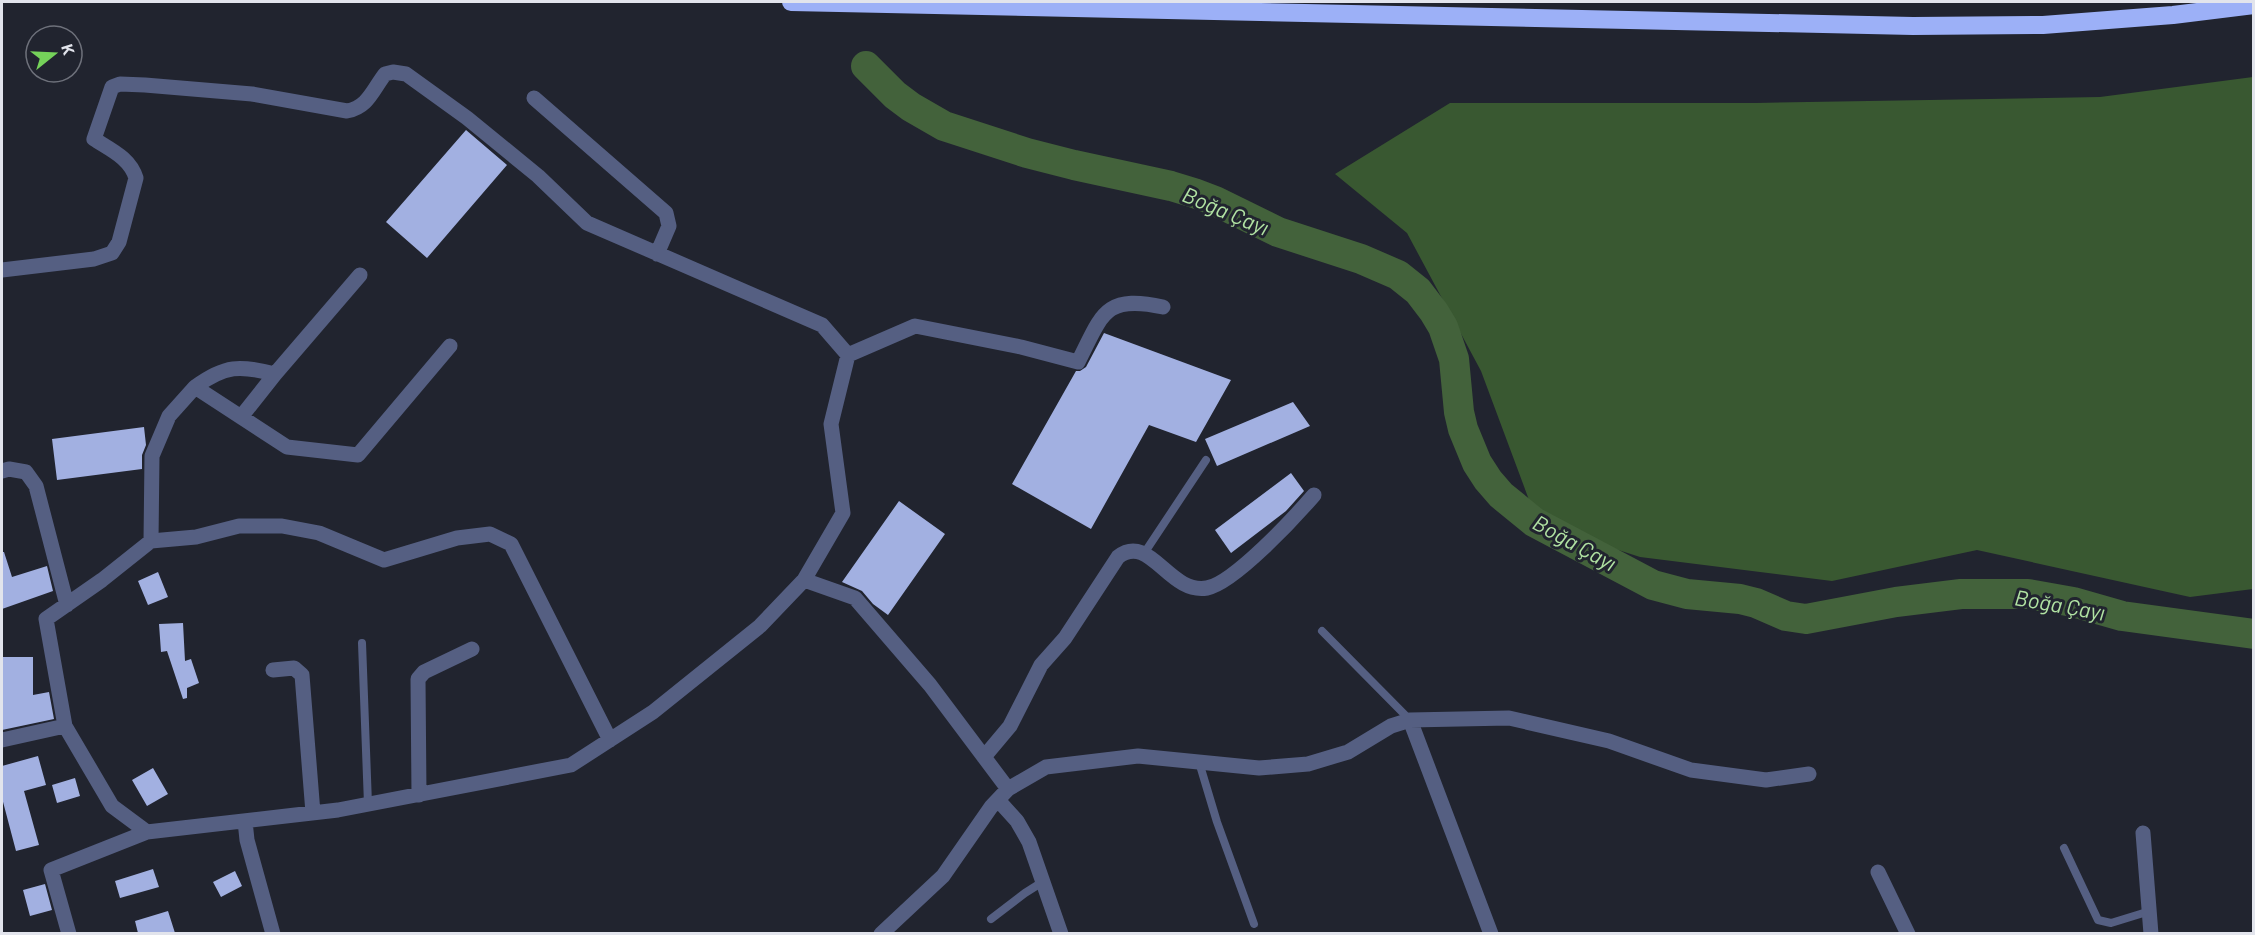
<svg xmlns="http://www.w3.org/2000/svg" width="2255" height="935" viewBox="0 0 2255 935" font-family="Barlow,sans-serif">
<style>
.forest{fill:#395831}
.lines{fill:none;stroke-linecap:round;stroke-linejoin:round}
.river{stroke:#43623b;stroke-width:30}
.building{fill:#a2b0e1}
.lane{stroke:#555f82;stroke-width:8}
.street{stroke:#555f82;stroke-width:15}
.highway{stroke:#9cb0f7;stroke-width:18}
.labels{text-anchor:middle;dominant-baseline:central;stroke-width:6;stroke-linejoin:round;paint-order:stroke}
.water-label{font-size:22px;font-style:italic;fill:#b1e3a3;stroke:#21242f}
</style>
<rect width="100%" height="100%" fill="#21242f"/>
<!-- forest -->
<path class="forest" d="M2253 77V589L2190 597 1977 550 1832 581 1640 557 1538 524 1481 371 1407 233 1335 174 1450 103H1756L2100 97Z"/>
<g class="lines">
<!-- river -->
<path class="river" d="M866 66 895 95 911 107 944 126 1027 153 1074 165 1171 186 1194 193 1215 201 1278 232 1361 259 1398 275 1418 291 1434 312 1443 327 1454 359 1459 412 1463 429 1477 463 1488 480 1501 495 1534 522 1653 585 1687 594 1740 599 1756 603 1786 616 1806 619 1896 602 1961 594H2028L2073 602 2122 616 2254 634"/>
</g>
<!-- building -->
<path class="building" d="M466 130 507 165 427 258 386 222Z
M1104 333 1231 380 1196 442 1149 425 1091 529 1012 484 1076 371H1080L1086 367Z
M1293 402 1310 426 1217 466 1205 439Z
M144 427 146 445 142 455V469L57 480 52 439Z
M1291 473 1304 491 1286 511 1231 553 1215 530Z
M899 501 945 534 888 615 873 604 862 591 842 582Z
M2 552H4L12 577 47 566 53 591 2 609Z
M158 572 168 597 148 605 138 581Z
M183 623 185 661 191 659 199 683 187 688V698L183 699 167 651 161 652 159 624Z
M2 657H33V695L49 692 54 719 2 730Z
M38 756 46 785 24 791 39 845 16 851 2 798V766Z
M153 768 168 794 147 806 132 780Z
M75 778 80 796 57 803 52 785Z
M153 869 159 887 120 898 115 881Z
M235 871 242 886 221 897 213 882Z
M45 884 52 910 30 916 23 890Z
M168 911 175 933H138L135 921Z"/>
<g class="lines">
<!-- lane -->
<path class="lane" d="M1145 552 1206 460
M1322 631 1410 720
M362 643 368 804
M1199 762 1217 822 1254 924
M2064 848 2098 920 2111 923 2150 911
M991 919 1025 893 1044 881"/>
<!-- street -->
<path class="street" d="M534 98 666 213 669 226 657 254
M2 270 94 259 112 253 119 242 136 178C130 158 111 150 94 139L112 87 120 84 145 85 252 94 347 111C368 107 372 91 385 74L393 72 406 74 467 118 538 176 587 223 822 325 848 355 831 424 843 513 804 580 760 626 653 712 571 765 338 810 147 832 112 806 65 726 2 740
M848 355 915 326 1021 347 1078 362C1102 315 1104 294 1163 307
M275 374 360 275
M195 387C225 365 240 365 275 374L241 417
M2 471 9 469 26 472 36 486 67 605
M151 541 196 537 239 526H282L319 533 384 560 457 538 490 534 511 544 610 740
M804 580 855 598 930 685 1008 789
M273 670 294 668 302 675 313 813
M1410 720 1491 934
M65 726 46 619 102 580 151 541 152 456 169 416 195 387 287 447 358 455 450 346
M984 757 1010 726 1041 665 1065 638 1118 557C1150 532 1169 595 1207 588 1234 583 1295 517 1314 495
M419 795 418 679 424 672 472 649
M998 800 1017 821 1029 842 1061 934
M245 821 247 840 273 934
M2143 833 2151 934
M1878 872 1908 934
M69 934 51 870 147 832
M881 934 943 876 991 807 1008 789 1046 767 1138 756 1259 768 1308 764 1348 752 1391 726 1410 720 1509 718 1609 741 1691 770 1766 780 1809 774"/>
<!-- highway -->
<path class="highway" d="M791 2 1913 26 2043 25 2173 15 2254 5"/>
</g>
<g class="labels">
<!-- water labels -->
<g class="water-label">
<text transform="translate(1226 210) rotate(23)">Boğa Çayı</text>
<text transform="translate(1575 542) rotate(29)">Boğa Çayı</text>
<text transform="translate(2060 604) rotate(10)">Boğa Çayı</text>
</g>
</g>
<!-- border -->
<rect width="2255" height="935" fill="none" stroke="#e2e4ec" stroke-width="6"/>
<!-- north arrow -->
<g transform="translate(54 54) rotate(72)"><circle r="28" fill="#21242f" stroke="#6e717b" stroke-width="1.5"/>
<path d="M0-4.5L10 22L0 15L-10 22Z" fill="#75d25a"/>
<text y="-9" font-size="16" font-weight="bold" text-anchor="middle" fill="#e2e4ec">K</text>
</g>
</svg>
